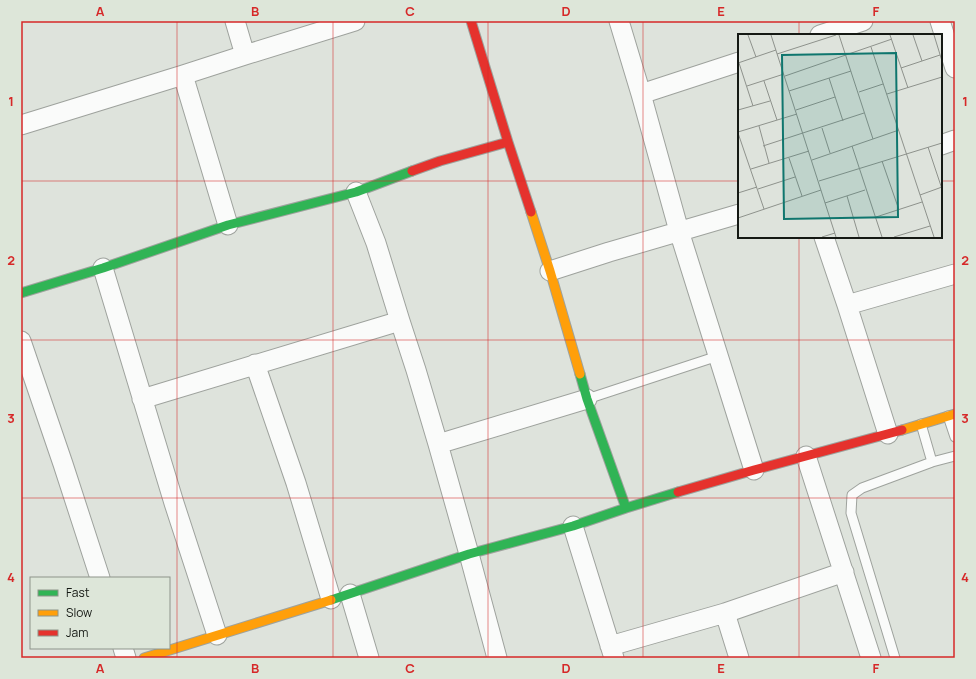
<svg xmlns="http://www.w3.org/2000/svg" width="976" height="679" viewBox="0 0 976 679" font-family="Manrope,sans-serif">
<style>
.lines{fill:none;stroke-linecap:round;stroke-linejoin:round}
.lane-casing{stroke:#9ea29d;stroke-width:11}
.street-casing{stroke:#9ea29d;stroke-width:21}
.fast-casing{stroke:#9ea29d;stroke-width:11}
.slow-casing{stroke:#9ea29d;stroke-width:11}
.jam-casing{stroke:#9ea29d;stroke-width:11}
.lane{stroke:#fafbfa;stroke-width:9}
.street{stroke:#fafbfa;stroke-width:19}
.fast{stroke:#30b455;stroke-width:9}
.slow{stroke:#ff9f0a;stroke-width:9}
.jam{stroke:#e5322d;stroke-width:9}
.grid{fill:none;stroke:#d62828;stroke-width:1;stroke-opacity:0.55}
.inset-road{fill:none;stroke:#8e928c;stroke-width:1}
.view{fill:#0f766e;fill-opacity:0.15;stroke:#0f766e;stroke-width:2}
.inset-edge{fill:none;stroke:#151914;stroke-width:2}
.neatline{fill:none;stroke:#d62828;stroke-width:1.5}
.grid-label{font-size:13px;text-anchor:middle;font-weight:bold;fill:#d62828}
</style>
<rect width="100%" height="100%" fill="#dee3dc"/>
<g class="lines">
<defs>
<path id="lane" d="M587 399 718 356
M948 416 955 437
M932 462 955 456
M895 658 851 513 852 495 862 488 932 462 921 424"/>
<path id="street" d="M235 21 245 55
M619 21 641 94 679 231 754 470
M940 21 955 68
M820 35 863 21
M183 75 228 225
M641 94 739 62
M21 125 183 75 245 55 355 21
M941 145 955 140
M356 192 376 243 400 321 416 370 438 444 469 554 497 658
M824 237 847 305 888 434
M103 268 174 503 217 635
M550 271 609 252 739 214
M847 305 955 274
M21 341 63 464 100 578
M255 364 296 483 331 599
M142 399 400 321
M438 444 587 399
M806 456 871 658
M573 526 614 658
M350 594 369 658
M725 613 739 658
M610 646 725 613 844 572
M123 648 126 658"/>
<path id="fast" d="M21 293 103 268 228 225 356 192 412 171
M580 374 587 399 626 508
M331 600 469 554 573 526 626 508 678 492"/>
<path id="slow" d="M531 212 550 271 580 374
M902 430 955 414
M144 658 331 600"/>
<path id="jam" d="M471 21 508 142 531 212
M412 171 440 161 508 142
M678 492 754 470 902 430"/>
</defs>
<!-- lane casing -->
<use href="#lane" class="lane-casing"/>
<!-- street casing -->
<use href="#street" class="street-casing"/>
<!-- fast casing -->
<use href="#fast" class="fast-casing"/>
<!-- slow casing -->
<use href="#slow" class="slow-casing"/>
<!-- jam casing -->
<use href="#jam" class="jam-casing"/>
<!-- lane -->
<use href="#lane" class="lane"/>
<!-- street -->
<use href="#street" class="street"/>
<!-- fast -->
<use href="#fast" class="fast"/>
<!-- slow -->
<use href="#slow" class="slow"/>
<!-- jam -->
<use href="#jam" class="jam"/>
</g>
<!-- grid -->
<path class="grid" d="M177 21V658M333 21V658M488 21V658M643 21V658M799 21V35M21 181H739M941 181H955M799 237V658M21 340H955M21 498H955"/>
<!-- overview -->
<g transform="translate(738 34)">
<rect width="204" height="204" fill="#dee3dc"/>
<path class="inset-road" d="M10 1 18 23M33 1 98 203M101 1 135 105M152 1 170 54M175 1 184 27M196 1 204 27M133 13 196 203M39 20 98 1M0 29 38 16M1 29 15 72M163 34 202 21M47 42 154 5M91 44 105 87M26 47 39 86M9 52 46 40M51 57 113 37M121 58 145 50M149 60 204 43M0 76 32 67M58 76 97 63M21 92 31 129M84 94 92 119M0 98 59 80M0 99 26 175M25 112 126 79M114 112 144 203M190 113 204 155M51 124 64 162M74 126 161 96M144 127 161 176M13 135 71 117M81 147 204 109M20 155 57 143M0 159 19 153M182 161 204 153M109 162 121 203M87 169 127 156M138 183 184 168M0 184 83 156M84 203 97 199M156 203 192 192"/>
<path class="view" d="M158 19 160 183 46 185 44 21Z"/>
<rect width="204" height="204" class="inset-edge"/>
</g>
<!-- border -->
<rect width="976" height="679" fill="none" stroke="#dde6d9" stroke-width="44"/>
<!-- legend -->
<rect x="30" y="577" width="140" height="72" fill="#dde6d9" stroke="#8d948a"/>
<rect x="38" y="590" width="20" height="6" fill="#30b455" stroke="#8d948a"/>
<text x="66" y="597" font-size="12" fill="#151914">Fast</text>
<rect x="38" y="610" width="20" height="6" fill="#ff9f0a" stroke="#8d948a"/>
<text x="66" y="617" font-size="12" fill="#151914">Slow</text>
<rect x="38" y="630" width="20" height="6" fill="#e5322d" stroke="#8d948a"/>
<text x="66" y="637" font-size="12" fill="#151914">Jam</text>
<rect x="22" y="22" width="932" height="635" class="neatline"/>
<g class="grid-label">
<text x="100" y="16">A</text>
<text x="255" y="16">B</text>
<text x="410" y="16">C</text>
<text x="566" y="16">D</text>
<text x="721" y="16">E</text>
<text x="876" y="16">F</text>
<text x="11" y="106">1</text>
<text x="965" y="106">1</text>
<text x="11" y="265">2</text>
<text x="965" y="265">2</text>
<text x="11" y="423">3</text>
<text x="965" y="423">3</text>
<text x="11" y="582">4</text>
<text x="965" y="582">4</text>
<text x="100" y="673">A</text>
<text x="255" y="673">B</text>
<text x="410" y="673">C</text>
<text x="566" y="673">D</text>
<text x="721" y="673">E</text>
<text x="876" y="673">F</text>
</g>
</svg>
